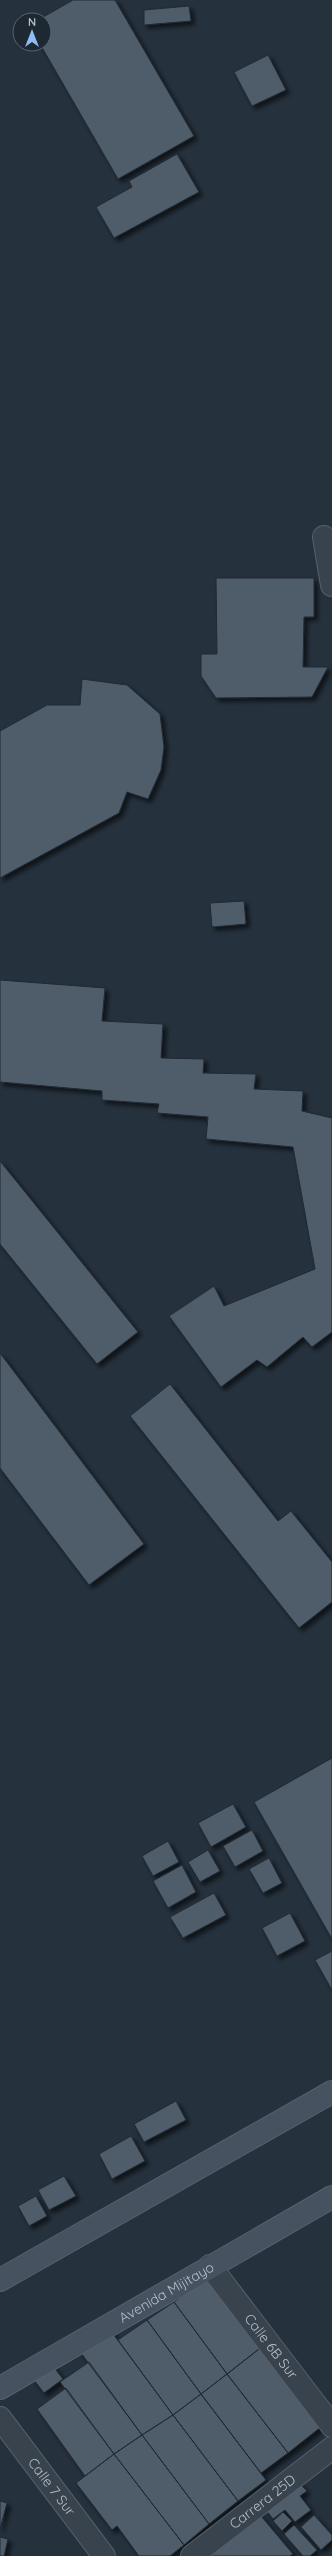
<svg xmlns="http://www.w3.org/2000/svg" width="332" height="2556" viewBox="0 0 332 2556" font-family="Quicksand,sans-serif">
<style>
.building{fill:#505c6b;stroke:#202a34;filter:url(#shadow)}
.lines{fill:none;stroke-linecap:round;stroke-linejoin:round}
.street-casing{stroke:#57616b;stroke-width:24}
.secondary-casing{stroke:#57616b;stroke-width:24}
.street{stroke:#39434d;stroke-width:22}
.secondary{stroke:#475260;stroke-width:22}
.labels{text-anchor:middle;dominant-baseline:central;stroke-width:3.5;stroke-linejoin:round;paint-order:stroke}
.street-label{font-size:14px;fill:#b5bec8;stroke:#1e2832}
</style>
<defs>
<filter id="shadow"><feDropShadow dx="3.5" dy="3.5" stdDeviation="2" flood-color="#0009"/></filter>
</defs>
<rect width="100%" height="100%" fill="#25313d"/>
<!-- building -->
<path class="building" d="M73 0H115L194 136 118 179 40 44H44V20H38Z
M189 6 191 21 144 25V10Z
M268 55 286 90 252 106 234 72Z
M177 154 199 192 114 238 96 207 132 187 129 181Z
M216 578H314V617H304L303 667H328L312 697 216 698 201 676V654H217Z
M82 679 127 685 160 714 164 747 161 770 148 799 127 792 119 813 0 878V731L47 705H80Z
M244 901 246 924 212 927 210 903Z
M0 980 105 988 102 1021 163 1024 161 1058 204 1059 203 1073 256 1074 254 1089 303 1091 302 1111 332 1118V1332L312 1347 303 1337 267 1367 257 1360 221 1387 169 1316 214 1286 224 1306 315 1269 293 1147 206 1139 208 1117 157 1113 159 1104 102 1100V1091L0 1082Z
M0 1161 138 1332 97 1364 0 1244Z
M0 1353 144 1544 89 1585 0 1468Z
M170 1384 278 1521 291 1511 332 1562V1602L299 1628 130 1416Z
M332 1758V1939L254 1802Z
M233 1804 246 1827 211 1847 198 1823Z
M252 1830 263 1851 235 1867 223 1846Z
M168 1841 179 1862 153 1876 142 1856Z
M208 1850 220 1871 200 1882 188 1862Z
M269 1858 282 1883 263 1893 249 1869Z
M182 1865 196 1892 168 1908 153 1881Z
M214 1893 226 1915 183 1938 170 1917Z
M290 1913 305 1941 277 1956 262 1928Z
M332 1951V1990L315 1960Z
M176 2101 186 2120 144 2142 134 2124Z
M131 2136 145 2161 112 2179 99 2154Z
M64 2176 76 2196 49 2210 38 2190Z
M36 2196 47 2216 29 2226 18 2206Z
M208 2278 259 2349 227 2374 174 2302Z
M174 2302 227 2374 201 2394 147 2320Z
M147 2320 201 2394 173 2415 118 2340Z
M108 2327 173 2415 142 2435 78 2349Z
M259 2349 321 2427 288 2453 227 2374Z
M49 2361 63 2379 44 2393 30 2375Z
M89 2362 142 2435 114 2454 60 2382Z
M227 2374 288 2453 261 2473 201 2394Z
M66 2388 114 2454 85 2476 37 2409Z
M201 2394 266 2480 238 2501 173 2415Z
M173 2415 238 2501 209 2524 142 2435Z
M142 2435 209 2524 184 2545 114 2454Z
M114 2454 184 2545 170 2556H139L117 2526 112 2530 76 2483Z
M296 2480 307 2491 300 2496 311 2510 295 2522 285 2510 273 2519 261 2504Z
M0 2501 7 2503 0 2529Z
M256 2510 293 2554 290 2556H199Z
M283 2512 292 2521 282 2531 273 2521Z
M314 2515 332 2535V2540L321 2550 301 2527Z
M294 2525 317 2550 310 2556H303L284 2534Z
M0 2537 8 2539 4 2556H0Z"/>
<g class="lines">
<defs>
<g id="street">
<path d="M324 537 332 585"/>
<path id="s1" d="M210 2266 332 2426"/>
<path id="s2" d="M0 2418 104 2556"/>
<path id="s3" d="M192 2556 332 2448"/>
</g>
<g id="secondary">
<path d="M0 2280 332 2092"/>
<path id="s4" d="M0 2388 332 2197"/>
</g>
</defs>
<!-- street casing -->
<use href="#street" class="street-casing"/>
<!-- secondary casing -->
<use href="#secondary" class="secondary-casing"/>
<!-- street -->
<use href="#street" class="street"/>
<!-- secondary -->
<use href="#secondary" class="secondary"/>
</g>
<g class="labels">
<!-- street labels -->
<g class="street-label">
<text stroke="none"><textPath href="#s4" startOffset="192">Avenida Mijitayo</textPath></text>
<text stroke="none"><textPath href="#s1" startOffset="101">Calle 6B Sur</textPath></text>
<text stroke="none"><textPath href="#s2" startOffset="86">Calle 7 Sur</textPath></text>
<text stroke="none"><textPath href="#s3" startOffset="89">Carrera 25D</textPath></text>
</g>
</g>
<!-- north arrow -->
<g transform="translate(32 32)"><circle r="19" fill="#1e2832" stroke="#5a646e"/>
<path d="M0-3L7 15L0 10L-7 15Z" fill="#8ebdf4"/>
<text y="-6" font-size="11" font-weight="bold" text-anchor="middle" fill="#b5bec8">N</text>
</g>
</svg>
